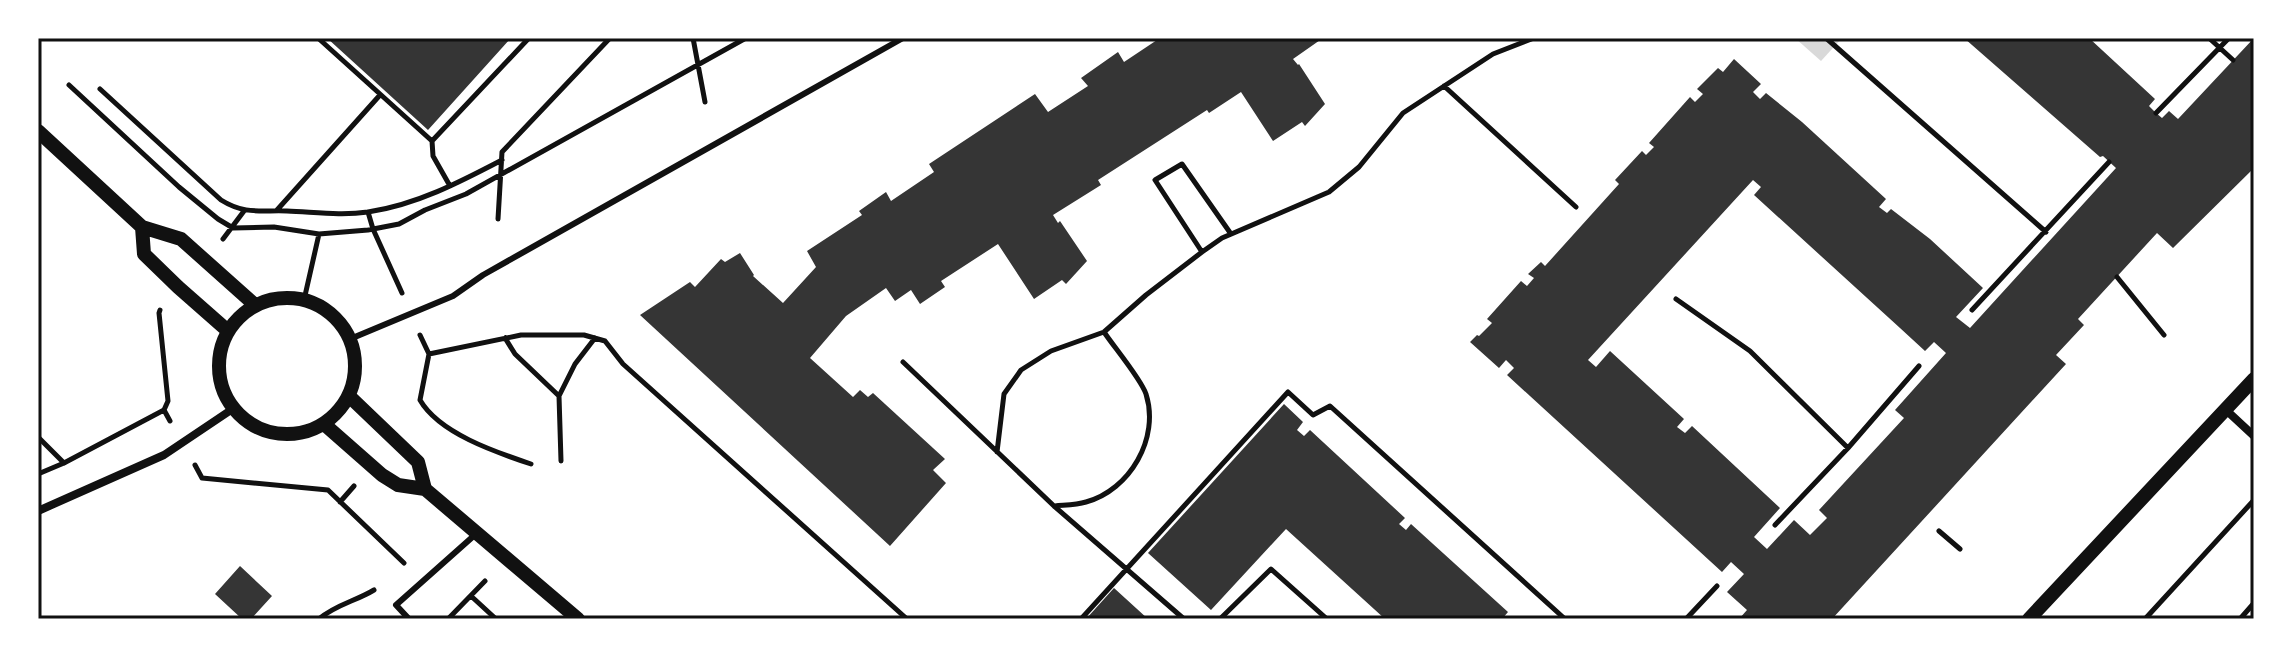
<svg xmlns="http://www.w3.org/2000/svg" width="2292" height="657" viewBox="0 0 2292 657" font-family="Roboto,sans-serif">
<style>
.water{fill:#d9d9d9}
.building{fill:#353535;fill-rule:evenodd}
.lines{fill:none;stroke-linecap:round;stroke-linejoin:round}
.path{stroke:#111;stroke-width:5}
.service{stroke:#111;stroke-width:6}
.minor{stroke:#111;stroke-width:8}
.tertiary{stroke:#111;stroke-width:14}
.neatline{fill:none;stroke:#111;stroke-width:3}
</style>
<rect width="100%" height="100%" fill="#fff"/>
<!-- water -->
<path class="water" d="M1795 38H1842L1821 61Z"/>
<!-- building -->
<path class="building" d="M327 38H511L428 130Z
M1160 38H1323L1293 59 1298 65 1299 64 1325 104 1305 126 1302 122 1273 141 1241 92 1209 113 1207 110 1098 180 1101 185 1053 215 1058 223 1060 221 1087 261 1066 284 1062 280 1034 299 998 244 941 281 945 287 920 304 911 290 895 301 886 288 846 316 810 358 853 397 860 390 868 397 873 393 945 459 933 470 946 483 890 546 640 315 690 282 695 287 721 259 725 262 740 253 754 275 753 276 783 303 816 267 807 251 862 215 859 211 886 192 891 201 934 172 929 164 1035 94 1048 112 1088 86 1081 78 1118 52 1124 62Z
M1964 38H2089L2155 99 2149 106 2156 113 2162 118 2169 111 2178 119 2254 38V168L2173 248 2157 233 2078 319 2084 325 2056 355 2066 364 1832 619H1739L1747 610 1727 592 1744 574 1731 562 1722 572 1507 375 1514 368 1506 360 1499 368 1470 342 1477 335 1479 336 1492 323 1487 319 1521 281 1527 286 1534 278 1528 274 1541 262 1545 266 1619 184 1615 180 1642 151 1646 155 1654 147 1649 143 1690 97 1695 102 1703 94 1697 89 1718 68 1723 72 1734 59 1761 84 1753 92 1760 99 1766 93 1802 122 1886 199 1879 207 1887 213 1891 209 1930 239 1983 288 1956 317 1970 328 2116 168 2103 156 2100 157ZM1753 180 1761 187 1754 195 1900 328 1925 351 1934 342 1946 353 1895 410 1904 418 1819 510 1827 518 1810 535 1794 520 1767 549 1754 537 1780 508 1692 426 1685 433 1677 427 1684 419 1610 351 1596 367 1588 360Z
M1284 404 1303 422 1297 430 1304 436 1310 430 1405 518 1399 524 1406 530 1411 524 1508 612 1502 619H1385L1286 529 1211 610 1148 553Z
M240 566 272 596 251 619H242L215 594Z
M1114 588 1148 619H1086Z"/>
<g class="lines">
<!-- path -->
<path class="path" d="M318 38 432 141 529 38
M693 38 705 102
M1826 38 2046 232
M2209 38 2233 60
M69 85 179 187 218 219 233 228 274 227 319 234 368 230 399 224 425 210 466 194 746 38
M1444 86 1576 207
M100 89 221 200C245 215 261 210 287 211 314 212 341 216 368 212 416 205 460 182 502 160
M2156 113 2229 38
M432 141 433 156 450 186
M277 210 380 95
M368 212 373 229 402 293
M498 219 502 152 610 38
M223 239 244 211
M1202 252 1155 180 1182 164 1231 234
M2117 277 2164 335
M1676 299 1750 351 1848 448
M304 300 319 234
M160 310 159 313 168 401 164 410 170 421
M1972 310 2109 162
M420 335 429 354 420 400C439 433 495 452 531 464
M505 338 515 354 559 396
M429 354 521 335H584L605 341 623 364 907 619
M903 362 1054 506 1184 619
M38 437 64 463
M997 452 1004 394 1021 370 1051 351 1104 332 1146 295 1202 252 1222 238 1329 192 1359 167 1403 113 1493 54 1534 38
M561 461 559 396 575 364 595 338
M195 465 202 478 328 490 404 563
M38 474 64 463 164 410
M340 502 354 486
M1055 506C1065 505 1076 505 1086 502 1130 490 1160 438 1146 394 1141 379 1114 347 1104 332
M1775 525 1848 448 1919 366
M1939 531 1960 549
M471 596 496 619
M319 619C335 605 356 601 374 590
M448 619 485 581
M1081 619 1288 392 1313 415 1330 406 1565 619
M1220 619 1271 569 1327 619
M1686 619 1717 586
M2145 619 2254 500
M2240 619 2254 603"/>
<!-- service -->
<path class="service" d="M350 339 453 296 483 275 903 38
M409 619 396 605 477 533"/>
<!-- minor -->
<path class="minor" d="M2226 410 2254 436
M38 511 164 455 234 408"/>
<!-- tertiary -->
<path class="tertiary" d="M38 131 142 227 181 239 255 305
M142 227 144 254 178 287 228 331
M219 366a68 68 0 1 1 136 0a68 68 0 1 1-136 0Z
M349 396 418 462 425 489
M324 424 382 475 398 485 425 489 578 619
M2029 619 2254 379"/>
</g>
<!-- border -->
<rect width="2292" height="657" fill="none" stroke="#ffffff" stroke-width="80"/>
<rect x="40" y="40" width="2212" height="577" class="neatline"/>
</svg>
